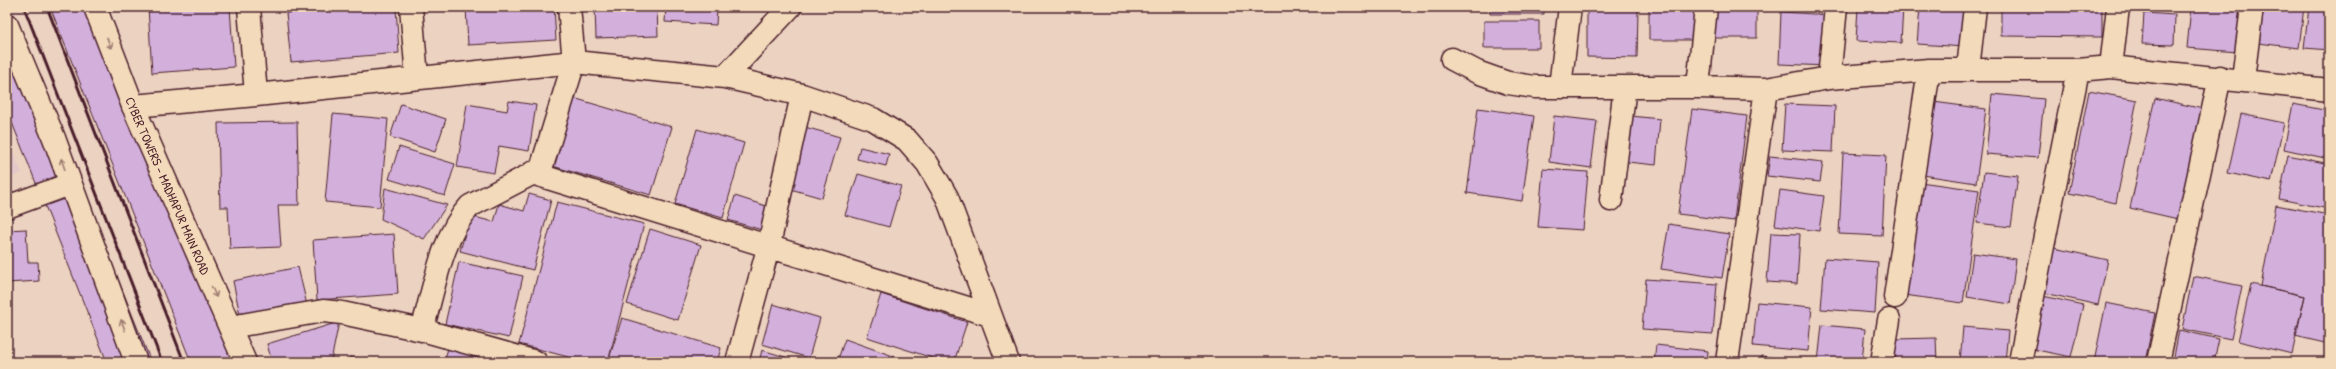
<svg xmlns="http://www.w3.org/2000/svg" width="2336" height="369" viewBox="0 0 2336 369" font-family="'Patrick Hand',sans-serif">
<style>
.built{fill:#e4c8c9}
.building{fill:#d2b0db;stroke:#4a1f2b}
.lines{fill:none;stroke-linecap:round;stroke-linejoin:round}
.minor-casing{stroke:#4a1f2b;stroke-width:25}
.major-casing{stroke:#4a1f2b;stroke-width:25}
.minor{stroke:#f3daba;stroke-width:22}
.major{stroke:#f3daba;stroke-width:22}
.rail{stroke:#4a1f2b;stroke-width:3}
.oneway{stroke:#9e7c72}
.labels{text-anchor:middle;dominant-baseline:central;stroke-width:4;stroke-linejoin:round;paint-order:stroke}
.street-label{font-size:13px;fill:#4a1f2b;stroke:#f3daba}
</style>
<rect width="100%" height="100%" fill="#ecd2c1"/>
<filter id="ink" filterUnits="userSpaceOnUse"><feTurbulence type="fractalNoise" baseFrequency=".025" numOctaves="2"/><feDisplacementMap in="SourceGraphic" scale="8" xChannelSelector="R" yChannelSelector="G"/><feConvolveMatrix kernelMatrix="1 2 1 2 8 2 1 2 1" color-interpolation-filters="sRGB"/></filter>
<g filter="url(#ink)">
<!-- built -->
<path class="built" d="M7 139 22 173 7 179Z"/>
<!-- building -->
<path class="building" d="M7 7H10L151 362H107L7 110Z
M50 7H93L241 362H191Z
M148 7H230L234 67 152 73Z
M359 7H396L399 53 291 62 286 13Z
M466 7H554L556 40 468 45Z
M595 7H657L658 36 596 38Z
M666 7H717L716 25 665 22Z
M1490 7H1544V14H1490Z
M1649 7H1703L1701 40H1649Z
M1710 7H1757V38H1710Z
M1858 7H1903L1901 43 1856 41Z
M1920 7H1968L1965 47 1917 44Z
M2001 7H2102V37L2001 36Z
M2191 7H2243L2238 52 2187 48Z
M2262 7H2304L2299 48 2258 43Z
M2309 7H2329V50L2304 48Z
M1587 8 1638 9 1637 58 1587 57Z
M1781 12 1830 15 1828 66 1779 64Z
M2144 13 2175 15 2174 45 2142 44Z
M1484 21H1539V48H1484Z
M2089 91 2137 100 2116 203 2069 193Z
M1992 94 2044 99 2038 158 1986 154Z
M570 97 672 127 651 195 549 165Z
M2155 98 2203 109 2178 219 2130 208Z
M509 101 536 105 529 151 499 146 494 173 457 167 467 104 507 111Z
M1926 101 1986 109 1976 183 1916 174Z
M401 104 446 119 435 152 390 137Z
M1785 104 1835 106 1833 152 1782 150Z
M2293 104 2329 111V159L2284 149Z
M1478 108 1534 116 1522 201 1467 193Z
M1692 109 1747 116 1734 221 1678 214Z
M333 114 388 119 380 207 325 202Z
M2241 114 2284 123 2271 182 2228 173Z
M1554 116 1597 121 1591 168 1549 162Z
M1631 116 1660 119 1656 165 1627 162Z
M297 122 299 205H278L281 247 230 249 228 207H220L218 123Z
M805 127 840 137 822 198 787 188Z
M697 129 744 143 723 218 675 204Z
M399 147 455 164 445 196 389 179Z
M860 147 889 154 886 166 857 159Z
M1843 153 1886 155 1882 236 1839 234Z
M2288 155 2329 164V209L2279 199Z
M1770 156 1823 162 1820 182 1767 176Z
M7 161 11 171 7 173Z
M1543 169 1588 172 1583 230 1538 227Z
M1984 172 2018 176 2011 227 1977 223Z
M858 174 901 186 889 227 845 215Z
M1920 182 1979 190 1963 303 1904 295Z
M385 188 447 205 424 239 381 219Z
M1780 190 1824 196 1819 231 1775 225Z
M529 194 551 200 533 270 460 251 470 216 494 222 499 204 524 211Z
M735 196 769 207 762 230 728 220Z
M557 202 644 224 608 362H587L519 344Z
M2276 205 2329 215V344L2295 336 2305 296 2261 286Z
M1669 224 1729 234 1722 278 1661 269Z
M26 229 28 262H38L39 281 7 283V230Z
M650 229 701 245 678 320 627 304Z
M1771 233 1800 234 1797 284 1767 282Z
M394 234 398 294 317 300 313 240Z
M2054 248 2108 260 2098 305 2044 293Z
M1973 253 2016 259 2010 304 1967 297Z
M1825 258 1878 262 1875 313 1821 309Z
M459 262 523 276 509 338 445 324Z
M298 267 307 305 241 320 233 281Z
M2193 276 2242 286 2231 339 2182 329Z
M1646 279 1717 284 1713 334 1642 329Z
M2251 284 2305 296 2292 354 2238 341Z
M881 294 967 322 954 362H945L867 337Z
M2043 296 2083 305 2071 357 2032 349Z
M1757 302 1812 307 1808 351 1753 346Z
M2106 303 2155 313 2145 362H2094Z
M773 304 820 318 809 358 762 344Z
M622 318 721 348 717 362H608Z
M339 322 331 361 272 362 267 344Z
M1822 325 1865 329 1862 362H1818Z
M1963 327 2008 331 2005 362H1960Z
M2179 330 2219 339 2214 362H2173Z
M1936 338 1937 362H1896L1895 339Z
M845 339 910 362H837Z
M449 345 495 359 494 362H444Z
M1656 345 1708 351 1707 362H1654Z
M762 350 802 362H759Z
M1761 356 1806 361V362H1761Z
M350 357 371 362H349Z"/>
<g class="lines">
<defs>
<path id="minor" d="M249 7 256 95
M411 7 417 77
M1452 59 1477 72 1508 83 1535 87H1698L1766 89 1829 78 1929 70H2078L2111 67 2329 90
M2111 67 2118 7
M1968 69 1975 7
M725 77 790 7
M1829 78 1836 7
M2243 79 2252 7
M1560 86 1570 7
M1698 87 1706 7
M133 106 256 95 574 62 725 77 802 95 873 119 907 140 927 163 947 197 1008 362
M532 173 990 315
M1611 200 1625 87
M7 207 70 184
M1895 297 1929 70
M230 327 323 311 342 313 422 330 536 362
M422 330C434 290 441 237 470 206L541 169 574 62 569 7
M737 362 769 245 802 95
M1727 362 1766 89
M1882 362 1889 320
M2020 362 2078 70
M2158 362 2220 77"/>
<g id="major">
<path id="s1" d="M95 7 133 106 245 362"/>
<path d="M7 25 54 138 136 362"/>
</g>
</defs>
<!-- minor casing -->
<use href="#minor" class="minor-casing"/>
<!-- major casing -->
<use href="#major" class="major-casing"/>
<!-- minor -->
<use href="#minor" class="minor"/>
<!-- major -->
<use href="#major" class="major"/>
<!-- rail -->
<path class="rail" d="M24 7 162 362
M47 7 184 362"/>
</g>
<!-- one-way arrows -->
<defs><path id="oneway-shaft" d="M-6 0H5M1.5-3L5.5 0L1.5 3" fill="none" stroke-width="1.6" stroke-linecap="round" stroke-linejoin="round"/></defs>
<g class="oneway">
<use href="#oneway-shaft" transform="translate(109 43) rotate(69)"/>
<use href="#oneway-shaft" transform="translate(63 164) rotate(-109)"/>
<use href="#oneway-shaft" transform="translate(214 292) rotate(66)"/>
<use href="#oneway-shaft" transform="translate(123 325) rotate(-110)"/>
</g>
</g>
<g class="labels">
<!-- street labels -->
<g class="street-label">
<text stroke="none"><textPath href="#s1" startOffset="193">CYBER TOWERS - MADHAPUR MAIN ROAD</textPath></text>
</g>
</g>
<!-- margin -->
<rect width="2336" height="369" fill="none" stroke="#f3daba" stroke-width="24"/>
<rect x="12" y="12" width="2312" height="345" fill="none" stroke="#4a1f2b" stroke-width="1.5" filter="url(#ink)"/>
</svg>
